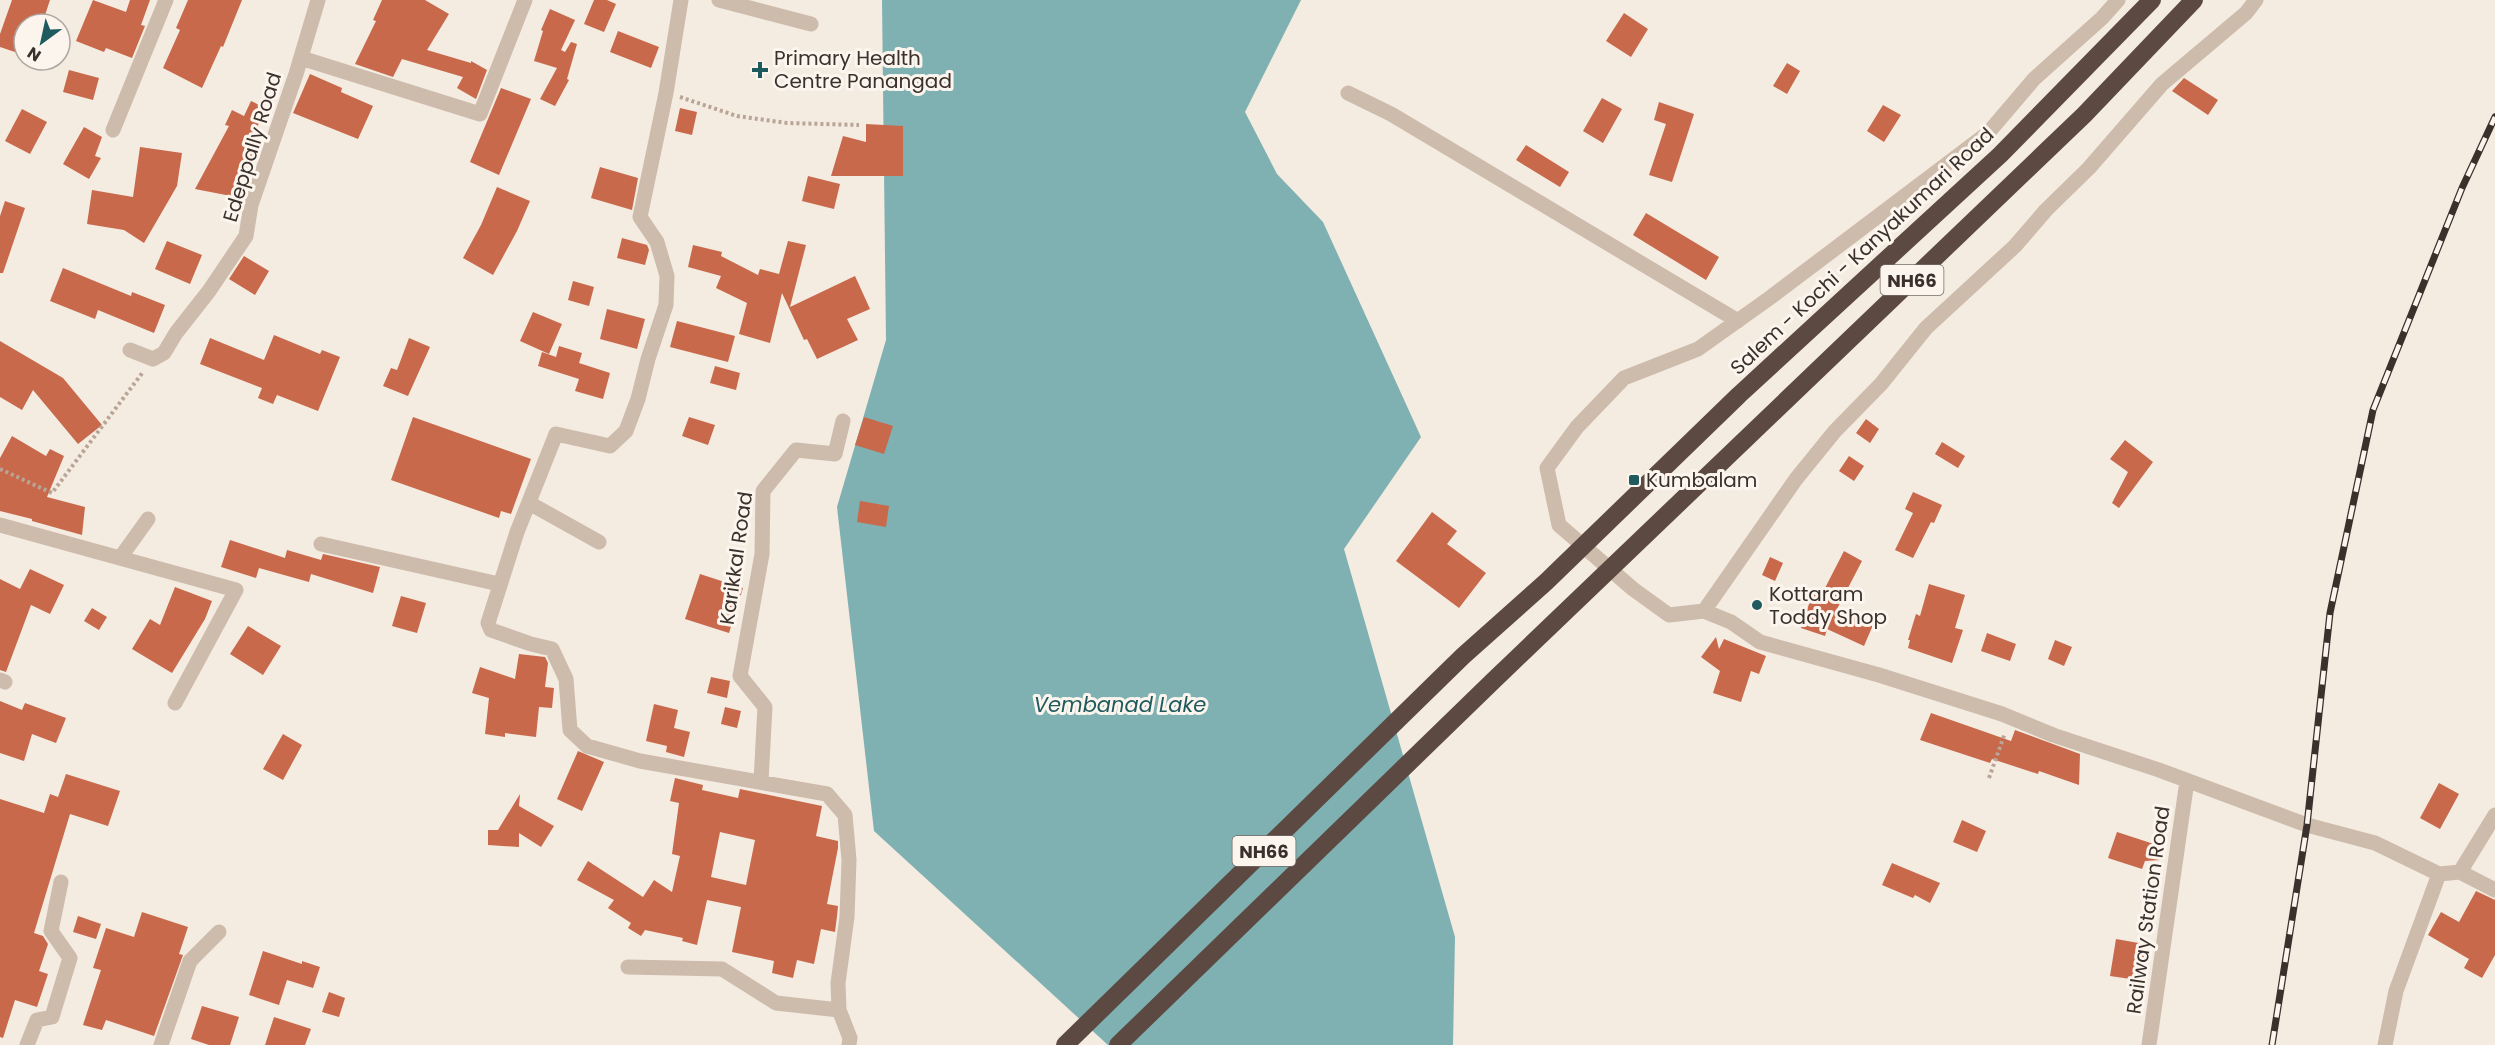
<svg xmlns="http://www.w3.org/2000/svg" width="2495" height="1045" viewBox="0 0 2495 1045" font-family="Poppins,sans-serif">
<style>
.water{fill:#7fb0b2}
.building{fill:#c8694b;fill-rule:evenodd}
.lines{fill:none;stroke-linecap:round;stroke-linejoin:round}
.path{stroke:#b9a596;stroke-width:4;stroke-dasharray:3 3;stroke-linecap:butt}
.minor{stroke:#cdbbac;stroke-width:15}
.highway{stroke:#5c4a42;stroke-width:18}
.rail-casing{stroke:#3b302b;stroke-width:7}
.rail{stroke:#fbf5ee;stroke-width:4.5;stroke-dasharray:14;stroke-linecap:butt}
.poi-dot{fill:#1f5a5e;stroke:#fbf5ee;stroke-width:2}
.labels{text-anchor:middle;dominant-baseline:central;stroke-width:6;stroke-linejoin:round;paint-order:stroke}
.shield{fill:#fbf5ee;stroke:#756b66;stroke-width:1.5}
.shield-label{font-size:18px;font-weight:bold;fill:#3b302b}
.poi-label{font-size:20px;fill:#3b302b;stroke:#fbf5ee;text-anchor:start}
.street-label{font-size:20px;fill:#3b302b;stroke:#fbf5ee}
.water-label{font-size:21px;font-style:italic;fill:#1f5a5e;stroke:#fbf5ee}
</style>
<rect width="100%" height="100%" fill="#f4ebe1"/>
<!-- water -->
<path class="water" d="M882 0H1301L1245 112 1277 174 1323 222 1421 437 1344 549 1455 937 1453 1045H1108L874 831 837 507 886 340Z"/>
<!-- building -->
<path class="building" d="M12 0H50L42 24H24V55L0 47V34Z
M93 0 126 12 130 0H150L141 25 145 26 132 58 106 48 104 52 76 41Z
M188 0H242L223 47 221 46 202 88 163 68 180 30 176 28Z
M382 0H425L449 14 427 50 471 63V61L487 70 476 99 457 88 463 77 402 59 393 77 355 64 376 21 373 20Z
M594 0H607L616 4 604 32 584 24Z
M550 9 575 20 561 50 565 52 571 42 577 44 567 79 569 80 555 106 540 99 557 68 534 61 543 31 541 30Z
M1624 13 1648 29 1631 57 1606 41Z
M618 31 659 47 651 68 610 52Z
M1787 63 1800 71 1787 94 1773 86Z
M69 70 99 78 93 100 63 92Z
M310 74 342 88 341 92 373 106 358 139 293 113Z
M2184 78 2218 100 2208 115 2172 91Z
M501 88 531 99 499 175 470 162Z
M1602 98 1622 109 1603 143 1583 131Z
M251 101 266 108 247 149 254 153 231 196 195 189 229 126 225 125 232 110 244 116Z
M1659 102 1694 114 1672 182 1649 175 1666 124 1654 120Z
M1883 105 1901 115 1884 142 1867 131Z
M680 108 697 112 692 135 675 131Z
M22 109 47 122 30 154 5 141Z
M866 124 903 126V176H831L843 136 866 142Z
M84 127 102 137 95 156 101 158 89 179 63 164Z
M1526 145 1569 172 1560 187 1516 160Z
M140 147 182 153 177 186 144 243 124 230 87 224 92 190 133 197Z
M600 167 638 178 632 210 591 198Z
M808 176 840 184 834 209 802 201Z
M497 187 530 201 517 231 493 275 463 258 481 225Z
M5 201 25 208 3 273H0V216Z
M1646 213 1719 257 1706 280 1633 235Z
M622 238 647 245 649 250 645 265 617 258Z
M167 241 202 255 190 284 155 269Z
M788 241 806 245 790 307 855 276 870 309 847 319 858 340 817 359 807 339 804 340 782 293 770 343 739 334 747 303 716 288 721 276 688 267 693 245 722 252 721 256 758 275 760 269 779 274Z
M244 256 269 271 255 295 229 279Z
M63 268 131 296 132 292 165 305 154 333 98 310 95 319 50 301Z
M573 281 594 287 589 306 568 300Z
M607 309 645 319 637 349 600 339Z
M533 312 562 324 549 354 520 341Z
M677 321 735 336 728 362 670 347Z
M274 335 320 354 322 350 340 357 318 411 277 395 273 404 258 398 262 388 200 364 210 338 264 360Z
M409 338 430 347 408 396 383 386 391 368 397 370Z
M0 341 63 378 102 425 78 444 33 390 22 410 0 397Z
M559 346 582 353 579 363 610 373 603 399 575 391 579 379 538 366 542 352 556 357Z
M715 366 740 373 736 390 710 383Z
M413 417 531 459 511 514 501 511 499 518 391 480Z
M689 417 715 425 708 445 682 436Z
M864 417 893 426 884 454 855 445Z
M1866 419 1879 429 1870 443 1856 433Z
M12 436 46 456 50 449 64 456 47 497 85 507 82 535 32 521V519L0 511V458Z
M2125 440 2153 462 2119 508 2112 503 2128 472 2110 459Z
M1942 442 1965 456 1958 468 1935 454Z
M1849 456 1864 466 1854 481 1839 471Z
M1913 492 1942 505 1934 523 1931 522 1913 558 1895 550 1913 513 1905 509Z
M860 501 889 506 886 527 857 522Z
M1432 512 1457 531 1447 544 1486 573 1459 608 1396 561Z
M230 540 285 558 287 550 321 560 323 554 380 567 373 593 311 574 309 582 259 568 256 578 221 567Z
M1844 551 1862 561 1837 609 1873 625 1864 646 1827 629 1825 636 1801 628 1814 589 1823 592Z
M1770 557 1783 563 1775 581 1762 575Z
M30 569 64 585 50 614 31 605 6 672 0 670V579L20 589Z
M700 574 743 588 729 633 685 619Z
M1929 584 1965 595 1955 628 1963 630 1952 663 1908 648 1910 640H1908L1916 614 1920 616Z
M175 587 212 601 205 619 172 673 132 649 150 619 160 625Z
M401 596 426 603 417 633 392 626Z
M92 608 107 617 99 630 84 621Z
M248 626 281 646 263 675 230 654Z
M1987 633 2016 644 2010 661 1981 651Z
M1716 637 1719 649 1724 639 1766 656 1759 674 1751 671 1741 702 1713 693 1720 671 1701 657Z
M2055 640 2072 647 2064 666 2048 659Z
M519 654 545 657 548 663 545 687 554 688 552 708 539 707 536 737 505 733V737L485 734 489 698 472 693 480 667 515 679Z
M711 677 730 681 727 698 707 693Z
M0 701 22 710 25 703 66 718 56 743 32 734 24 761 0 753Z
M654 704 678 710 674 728 690 732 684 757 666 752 667 746 646 741Z
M725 707 741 711 737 728 721 724Z
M1931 713 2011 741 2015 730 2080 754 2079 785 2039 771 2038 774 1992 759 1990 763 1920 740Z
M283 734 302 745 283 780 263 769Z
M578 751 604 762 582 811 557 799Z
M66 774 120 791 108 826 70 814 34 933 43 936 48 944 39 971 48 974 37 1007 15 1000 3 1038 0 1037V799L44 813 50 794 58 797Z
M675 778 703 785 702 790 738 798 740 789 822 806 816 836 838 841V848L827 904 838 906 837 916 835 932 821 929 814 964 797 960 793 978 772 973 774 961 732 952 741 907 707 900 697 945 682 941 683 938 645 930 641 936 628 928 631 923 608 908 614 900 577 880 588 861 643 897 654 880 672 892 680 856 672 854 679 803 670 801ZM720 832 755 840 746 885 711 877Z
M2439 783 2459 794 2440 829 2420 818Z
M520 794 519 806 554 826 541 847 519 833V847L488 845V830H498Z
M1962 820 1986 831 1977 852 1953 842Z
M2117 832 2160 846V860L2145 861 2142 869 2108 858Z
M1892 863 1940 883 1930 903 1915 895 1913 898 1882 885Z
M2476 891 2495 900V955L2482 978 2464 968 2469 959 2428 935 2441 912 2459 922Z
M142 912 188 927 179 954 183 955 154 1036 106 1020 102 1030 83 1025 101 970 93 968 106 928 134 937Z
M78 916 101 924 96 939 73 932Z
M2116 939 2150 945 2144 981 2110 976Z
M263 951 302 964V961L320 967 313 988 287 980 279 1005 249 995Z
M329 992 345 998 339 1017 322 1012Z
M202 1006 239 1017 230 1045H209L191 1039Z
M274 1017 311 1029 305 1045H265Z"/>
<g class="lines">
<!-- path -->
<path class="path" d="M680 97 737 116 787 123 859 125
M0 469 52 493 143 372
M1989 778 2005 733"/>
<!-- minor -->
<path class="minor" d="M681 0 666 93 640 217 657 242 667 276 666 305 648 359 638 399 626 431 610 446 556 434 517 532 488 623 491 630 531 644 552 649 566 679 570 730 587 746 640 761 827 794 845 815 849 860 847 917 838 983 839 1010 850 1038 849 1045
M719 0 811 24
M2118 0 2102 18 2034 79 1988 133 1771 297 1698 349 1624 378 1577 427 1547 468 1559 525 1633 589 1669 615 1704 611 1796 479 1835 431 1881 384 1926 328 2015 246 2046 210 2089 168 2162 84 2246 13 2256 0
M301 58 480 114 525 0
M1348 93 1391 114 1738 321
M113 130 166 0
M130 350 153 359 164 353 176 333 209 291 246 236 251 205 296 74 318 0
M529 503 599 542
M0 525 236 590 175 703
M321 544 499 584
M120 558 148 519
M1704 611 1731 622 1760 642 1879 675 2002 714 2053 735 2159 770 2307 825 2375 843 2439 874 2460 872 2495 890
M0 680 5 682
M761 781 765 707 740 676 762 554 763 491 796 450 835 454 843 421
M2460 872 2495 815
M628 967 722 969 776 1003 839 1010
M27 1045 37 1020 52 1017 70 958 51 931 61 882
M161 1045 190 961 219 932
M2149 1045 2187 781
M2385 1045 2396 991 2439 874"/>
<!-- highway -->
<path class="highway" d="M1065 1045 1463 656 1546 582 1739 395 2000 155 2152 0
M1118 1045 1493 681 2084 115 2194 0"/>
<defs>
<path id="rail" d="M2272 1045 2307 825 2330 613 2373 410 2462 188 2495 117"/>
</defs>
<!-- rail casing -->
<use href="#rail" class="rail-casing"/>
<!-- rail -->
<use href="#rail" class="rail"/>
</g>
<!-- markers -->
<g class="poi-dot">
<path d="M757 61h6v6h6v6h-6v6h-6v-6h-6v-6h6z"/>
<rect x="1628" y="474" width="12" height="12" rx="3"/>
<circle cx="1757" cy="605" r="6"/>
</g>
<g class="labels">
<!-- shield labels -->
<g class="shield">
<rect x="1880.5" y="265" width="63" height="30" rx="4.5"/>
<rect x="1232.5" y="836" width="63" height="30" rx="4.5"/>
</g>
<g class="shield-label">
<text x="1912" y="280">NH66</text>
<text x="1264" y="851">NH66</text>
</g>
<!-- poi labels -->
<g class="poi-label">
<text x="774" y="58">Primary Health<tspan x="774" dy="23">Centre Panangad</tspan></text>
<text x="1646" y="480">Kumbalam</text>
<text x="1769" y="594">Kottaram<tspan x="1769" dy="23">Toddy Shop</tspan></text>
</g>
<!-- street labels -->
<g class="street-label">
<text transform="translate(252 147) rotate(-73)">Edeppally Road</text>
<text transform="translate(1862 251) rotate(-43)">Salem - Kochi - Kanyakumari Road</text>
<text transform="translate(736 558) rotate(-82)">Karikkal Road</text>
<text transform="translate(2148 910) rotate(-82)">Railway Station Road</text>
</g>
<!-- water labels -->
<g class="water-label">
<text x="1120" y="704">Vembanad Lake</text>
</g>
</g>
<!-- north arrow -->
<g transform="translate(42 42) rotate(213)"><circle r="28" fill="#fbf5ee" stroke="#aea6a0" stroke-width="1.5"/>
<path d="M0-4.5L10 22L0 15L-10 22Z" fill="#1f5a5e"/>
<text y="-9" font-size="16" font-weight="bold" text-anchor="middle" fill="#3b302b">N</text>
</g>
</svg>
